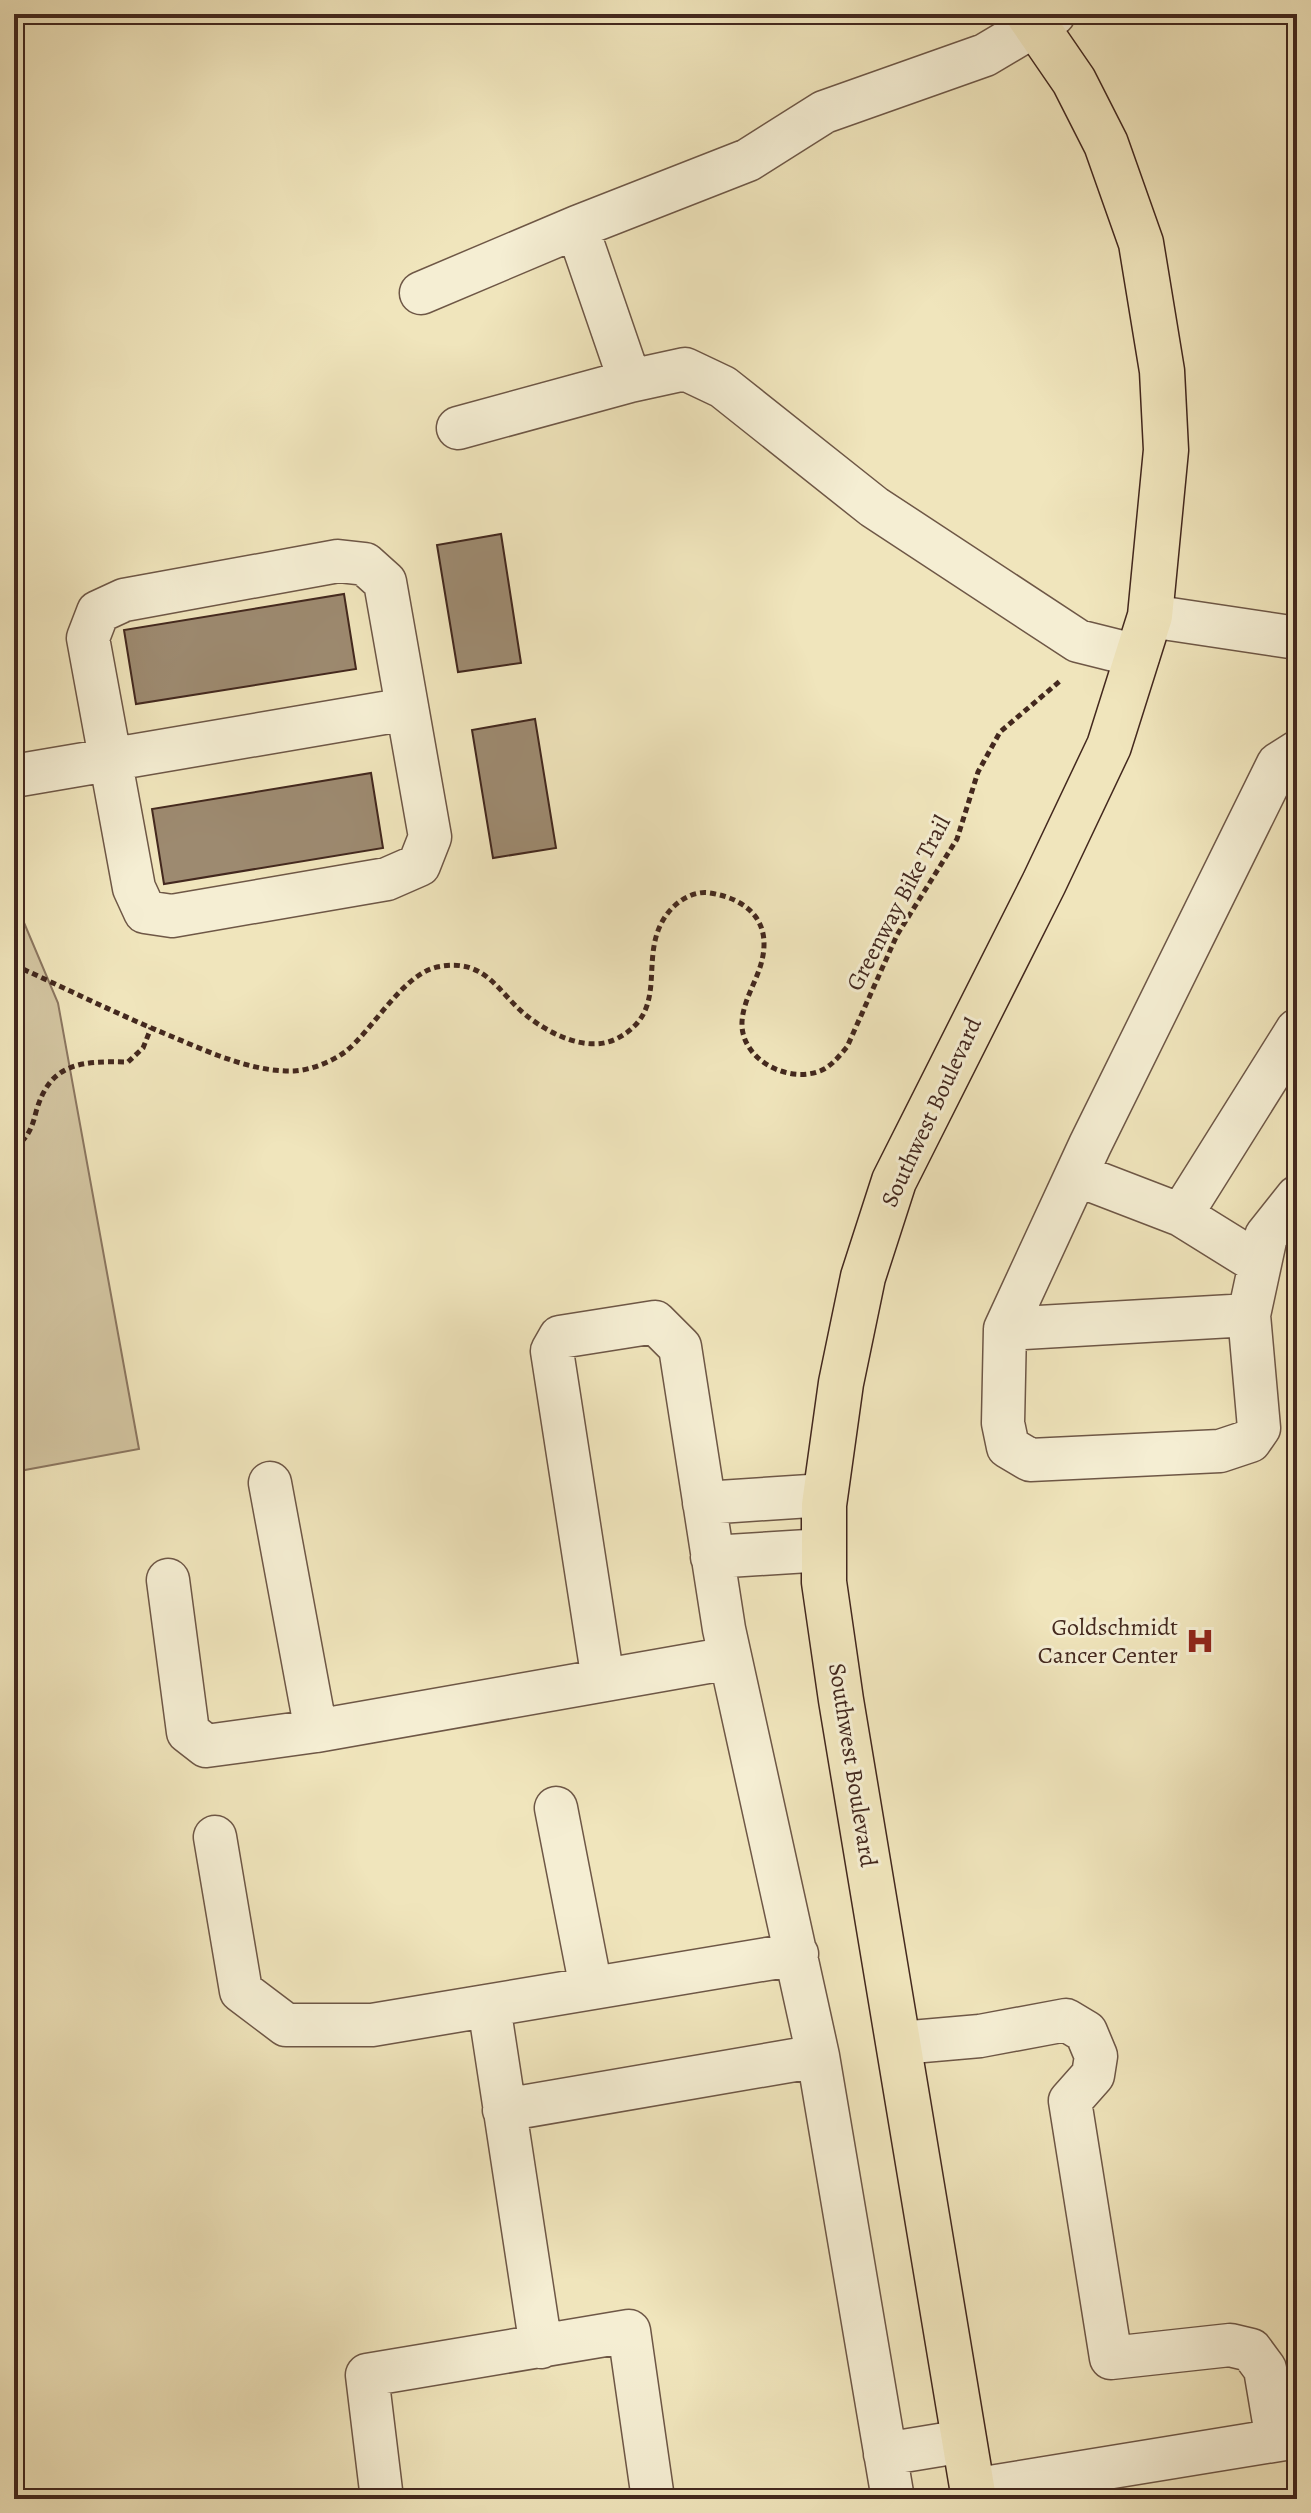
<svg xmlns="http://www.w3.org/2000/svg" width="1311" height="2513" viewBox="0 0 1311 2513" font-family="Alegreya,serif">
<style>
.green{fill:#d3c5a1;stroke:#8b7660;stroke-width:2}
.building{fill:#9d8a70;stroke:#43281e;stroke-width:2}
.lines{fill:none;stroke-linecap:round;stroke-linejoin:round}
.minor-casing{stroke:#6e5746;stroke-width:45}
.major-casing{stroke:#43281e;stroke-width:47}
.path{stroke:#43281e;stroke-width:5;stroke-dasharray:6 4;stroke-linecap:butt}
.minor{stroke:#f5eed3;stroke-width:42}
.major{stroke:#f0e5bc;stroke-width:44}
.labels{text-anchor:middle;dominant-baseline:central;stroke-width:6;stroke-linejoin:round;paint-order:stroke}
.street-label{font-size:24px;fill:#43281e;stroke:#f5eed3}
.poi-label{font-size:24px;fill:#43281e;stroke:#f5eed3;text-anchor:end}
</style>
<rect width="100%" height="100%" fill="#f0e5bc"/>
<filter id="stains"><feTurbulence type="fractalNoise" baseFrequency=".0025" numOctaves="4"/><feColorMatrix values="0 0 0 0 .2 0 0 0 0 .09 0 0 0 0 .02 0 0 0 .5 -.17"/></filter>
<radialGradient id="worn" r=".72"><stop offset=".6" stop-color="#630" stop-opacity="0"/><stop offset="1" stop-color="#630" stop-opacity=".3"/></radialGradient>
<!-- green -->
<path class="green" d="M14 899 58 1003 139 1449 14 1472Z"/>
<!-- building -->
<path class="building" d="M501 534 521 663 458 672 437 545Z
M344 594 356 669 136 704 124 630Z
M535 719 556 848 493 858 472 730Z
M371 773 383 848 164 884 152 809Z"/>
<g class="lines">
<defs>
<path id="minor" d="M1054 14 985 55 824 112 748 160 577 227 630 381 685 369 723 387 874 507 1078 641 1138 656
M421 293 577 227
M458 428 630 381
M338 561 365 564 385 582 430 837 419 865 387 879 172 916 145 912 134 888 88 638 98 612 124 600Z
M1150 616 1297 638
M1297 752 1278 764 1090 1145 1005 1329 1003 1423 1008 1447 1030 1460 1220 1451 1250 1441 1259 1428 1249 1315 1266 1236 1297 1197
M14 776 407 709
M1077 1175 1181 1215
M1260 1264 1181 1215 1297 1030
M1005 1329 1249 1315
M270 1483 316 1731
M704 1503 825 1495
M712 1557 824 1550
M168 1580 188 1732 206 1746 316 1731 730 1658
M603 1680 552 1351 560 1337 655 1322 680 1347 724 1629 818 2056 893 2499
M556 1808 591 1988
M215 1837 241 1991 286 2025H372L797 1954
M489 2006 541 2347
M900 2043 980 2036 1066 2020 1086 2032 1096 2056 1093 2075 1070 2101 1111 2358 1230 2345 1251 2350 1265 2369 1277 2440
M504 2110 818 2056
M885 2454 964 2441
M972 2490 1297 2437
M382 2499 367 2375 629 2331 653 2499"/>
<path id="major" d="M974 2499 841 1700 824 1582V1505L841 1383 863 1277 894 1181 1044 883 1109 746 1150 616 1166 450 1162 371 1141 243 1106 144 1074 81 1028 14"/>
</defs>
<!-- minor casing -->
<use href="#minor" class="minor-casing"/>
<!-- major casing -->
<use href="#major" class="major-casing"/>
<!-- path -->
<path class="path" d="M14 965C67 989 119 1015 173 1037 211 1053 252 1072 294 1071 311 1070 331 1062 345 1052 373 1030 402 975 437 967 486 957 497 992 527 1016 550 1034 587 1053 616 1039 672 1011 637 959 665 917 674 903 692 890 710 893 748 899 773 922 761 964 755 985 741 1004 742 1027 745 1062 789 1083 820 1071 832 1066 839 1056 847 1047L897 935 957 839 978 772 1000 732 1060 681
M14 1148C28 1138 32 1128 36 1112 50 1062 81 1061 128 1062L143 1048 151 1028"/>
<!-- minor -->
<use href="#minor" class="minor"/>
<!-- major -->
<use href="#major" class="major"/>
</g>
<!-- icons -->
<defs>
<symbol id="hospital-bare" viewBox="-9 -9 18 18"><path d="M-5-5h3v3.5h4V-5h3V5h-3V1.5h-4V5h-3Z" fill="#8f2418" stroke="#f5eed3" stroke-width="2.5" paint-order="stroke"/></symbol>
</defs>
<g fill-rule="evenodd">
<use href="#hospital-bare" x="1180" y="1621" width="40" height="40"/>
</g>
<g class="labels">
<!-- street labels -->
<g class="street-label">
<text transform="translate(898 903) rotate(-62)">Greenway Bike Trail</text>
<text transform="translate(931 1112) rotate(-65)">Southwest Boulevard</text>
<text transform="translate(853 1765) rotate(81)">Southwest Boulevard</text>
</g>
<!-- poi labels -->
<g class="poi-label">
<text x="1178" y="1627">Goldschmidt<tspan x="1178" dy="28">Cancer Center</tspan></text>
</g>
</g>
<!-- margin -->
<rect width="1311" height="2513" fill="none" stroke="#f0e5bc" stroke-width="48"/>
<rect x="16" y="16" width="1279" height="2481" fill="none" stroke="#43281e" stroke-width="4"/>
<rect x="24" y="24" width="1263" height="2465" fill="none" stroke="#43281e" stroke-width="2"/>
<rect width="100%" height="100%" filter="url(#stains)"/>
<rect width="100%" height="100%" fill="url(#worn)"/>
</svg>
